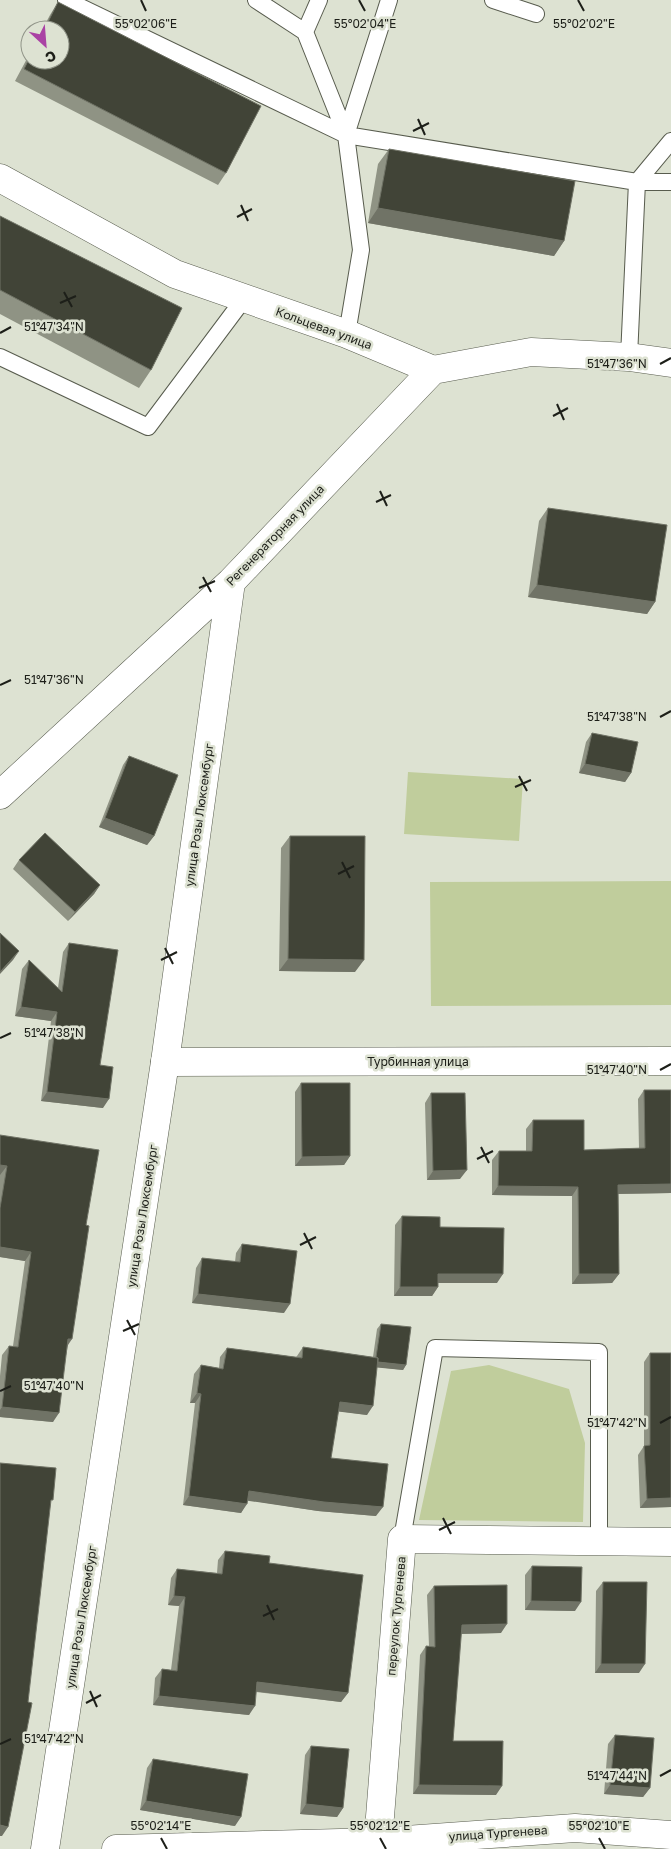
<svg xmlns="http://www.w3.org/2000/svg" width="671" height="1849" viewBox="0 0 671 1849" font-family="'Golos Text',sans-serif">
<style>
.green{fill:#c0cd9c}
.lines{fill:none;stroke-linecap:round;stroke-linejoin:round}
.service-casing{stroke:#585c4e;stroke-width:18}
.minor-casing{stroke:#585c4e;stroke-width:29}
.tertiary-casing{stroke:#585c4e;stroke-width:29}
.service{stroke:#fff;stroke-width:16}
.minor{stroke:#fff;stroke-width:28}
.tertiary{stroke:#fff;stroke-width:28}
.wall{fill:#8f9384}
.shaded-wall{fill:#707366}
.building{fill:#414437;stroke:#707366}
.ticks{fill:none;stroke:#1d1f19;stroke-width:2}
.labels{text-anchor:middle;dominant-baseline:central;stroke-width:5;stroke-linejoin:round;paint-order:stroke}
.street-label{font-size:12px;fill:#1d1f19;stroke:#dde2d2}
.ticks-label{font-size:12px;text-anchor:middle;fill:#1d1f19;stroke:#dde2d2;stroke-width:5;stroke-linejoin:round;paint-order:stroke}
</style>
<rect width="100%" height="100%" fill="#dde2d2"/>
<!-- green -->
<path class="green" d="M408 772 523 779 519 841 404 834Z
M671 881V1005L431 1006 430 882Z
M489 1365 569 1389 585 1443 583 1522 419 1520 451 1371Z"/>
<g class="lines">
<defs>
<path id="service" d="M66 0 346 135 637 182H671
M256 0 305 32 346 135 361 250 347 334
M493 0 536 14
M305 32 319 0
M346 135 389 0
M0 357 148 427 243 300
M629 357 637 182 671 141
M402 1539 435 1348 599 1352V1541"/>
<path id="minor" d="M0 178 175 274 347 334 433 370
M165 1062 671 1061
M378 1842 402 1539 671 1542
M116 1849 378 1842 575 1828 671 1835"/>
<path id="tertiary" d="M0 795 231 582 433 370 531 352 629 357 671 363
M45 1849 165 1062 231 582"/>
</defs>
<!-- service casing -->
<use href="#service" class="service-casing"/>
<!-- minor casing -->
<use href="#minor" class="minor-casing"/>
<!-- tertiary casing -->
<use href="#tertiary" class="tertiary-casing"/>
<!-- service -->
<use href="#service" class="service"/>
<!-- minor -->
<use href="#minor" class="minor"/>
<!-- tertiary -->
<use href="#tertiary" class="tertiary"/>
</g>
<!-- wall -->
<path class="wall" d="M58 2 226 173 218 185 15 81 30 53V60L60 30H42L50 15Z
M389 149 564 241 554 256 368 223 378 164Z
M0 216 151 370 139 388 0 314Z
M548 508 655 602 647 614 528 597 539 521Z
M592 733 631 773 625 782 579 773 586 742Z
M129 756 154 836 147 845 99 827 123 765Z
M290 836 355 972 279 971 281 848Z
M19 860 100 885 94 894 68 921 13 869Z
M69 943 100 1065 103 1108 41 1101 51 1021 15 1016 22 969 29 960 58 988 63 952Z
M301 1083 350 1156 344 1165 295 1166V1092Z
M644 1090H671V1193L618 1194 619 1274 612 1283 572 1284V1196L492 1195V1160L499 1151H526V1129L533 1120 584 1150 639 1148 638 1099Z
M431 1093 460 1179 427 1180 425 1103Z
M0 1135 86 1225 68 1345 53 1422 0 1417V1376L2 1355 9 1346H13L25 1261 0 1257Z
M402 1216 440 1227 497 1283H438V1287L432 1296H394L395 1225Z
M242 1244 284 1313 192 1303 196 1268 202 1258 235 1262 236 1253Z
M381 1324 406 1365 403 1370 377 1367 367 1415 338 1411 331 1458 376 1516 318 1511 248 1500 241 1513 183 1505 195 1403H190L194 1374 201 1365 219 1368 220 1357 227 1348 296 1357 297 1356 303 1347 373 1357 377 1329Z
M650 1353 671 1507 640 1508 638 1455 644 1446V1362Z
M225 1551 269 1563 348 1693 341 1702 256 1692 249 1715 153 1705 155 1678 162 1669 171 1670 179 1606 168 1605 171 1578 177 1569 217 1573 218 1560Z
M532 1566 575 1611 525 1610V1575Z
M603 1582 639 1673H595L596 1591Z
M434 1586 501 1633 461 1634 453 1741 496 1795 413 1794 420 1655 426 1646H429L427 1595Z
M615 1735 650 1788 643 1797 604 1794 608 1744Z
M311 1746 343 1808 337 1817 300 1814 305 1755Z
M153 1759 235 1826 140 1810 147 1768Z"/>
<!-- shaded-wall -->
<path class="shaded-wall" d="M378 208 564 241 554 256 368 223Z
M537 585 655 602 647 614 528 597Z
M585 764 631 773 625 782 579 773Z
M105 818 154 836 147 845 99 827Z
M100 885 94 894 68 921 75 912Z
M19 951 13 960 0 974V972Z
M288 959 364 960 355 972 279 971Z
M21 1007 57 1012 51 1021 15 1016Z
M47 1092 109 1099 103 1108 41 1101Z
M350 1156 344 1165 295 1166 302 1157Z
M0 1165 7 1166 0 1175Z
M467 1170 460 1179 427 1180 433 1171Z
M671 1184V1193L612 1194 618 1185Z
M498 1186 578 1187 572 1196 492 1195Z
M0 1247 31 1252 25 1261 0 1257Z
M438 1274H503L497 1283H432Z
M579 1274H619L612 1283 572 1284Z
M400 1287H438L432 1296H394Z
M198 1294 290 1304 284 1313 192 1303Z
M68 1339H72L66 1348Z
M375 1362 406 1365 403 1370 372 1367Z
M197 1393 201 1394 195 1403H190Z
M340 1402 373 1406 367 1415 334 1411Z
M2 1407 59 1413 53 1422 0 1417V1410Z
M249 1491 383 1507 376 1516 318 1511 243 1500Z
M189 1496 247 1504 241 1513 183 1505Z
M671 1498V1507L640 1508 647 1499Z
M174 1596 185 1597 179 1606 168 1605Z
M531 1601 581 1602 575 1611 525 1610Z
M507 1624 501 1633 456 1634 462 1625Z
M601 1664H645L639 1673H595Z
M257 1682 348 1693 341 1702 251 1691Z
M159 1696 255 1706 249 1715 153 1705Z
M419 1785 502 1786 496 1795 413 1794Z
M610 1785 650 1788 643 1797 604 1794Z
M146 1801 241 1817 235 1826 140 1810Z
M306 1804 343 1808 337 1817 300 1814Z
M0 1825 8 1827 2 1836H0Z"/>
<!-- building -->
<path class="building" d="M58 2 261 106 226 173 24 69 30 57V60H60V30H44Z
M389 149 575 181 564 241 378 208Z
M0 216 182 308 151 370 0 290Z
M548 508 667 525 655 602 537 585Z
M592 733 638 742 631 773 585 764Z
M129 756 178 775 154 836 105 818Z
M45 833 100 885 75 912 19 860Z
M290 836H365L364 960 288 959Z
M0 933 19 951 0 972Z
M69 943 118 950 100 1065 113 1067 109 1099 47 1092 57 1012 21 1007 29 960 62 992Z
M301 1083H350V1156L302 1157Z
M644 1090H671V1184L618 1185 619 1274H579L578 1187 498 1186 499 1151H532L533 1120H584V1150L645 1148Z
M431 1093H465L467 1170 433 1171Z
M0 1135 99 1150 86 1225 89 1226 72 1339H68L59 1413 2 1407 9 1346 18 1347 31 1252 0 1247V1208L7 1166 0 1165Z
M402 1216 440 1217V1227L504 1228 503 1274H438V1287H400Z
M242 1244 297 1251 290 1304 198 1294 202 1258 240 1262Z
M381 1324 411 1327 406 1365 378 1362V1358L376 1357Z
M303 1347 378 1358 373 1406 340 1402 331 1458 388 1464 383 1507 324 1502 249 1491 247 1504 189 1496 201 1394 197 1393 201 1365 223 1369 227 1348 302 1358Z
M650 1353H671V1498L647 1499 644 1446 650 1445Z
M0 1463 56 1468 53 1500H51L28 1702 32 1703 8 1827 0 1825Z
M225 1551 270 1556 269 1563 363 1575 348 1693 257 1682 255 1706 159 1696 162 1669 177 1671 185 1597 174 1596 177 1569 222 1574Z
M532 1566 582 1567 581 1602 531 1601Z
M603 1582H647L645 1664H601Z
M507 1585V1624L462 1625 453 1741H503L502 1786 419 1785 426 1646 435 1647 434 1586Z
M615 1735 654 1738 650 1788 610 1785Z
M311 1746 349 1749 343 1808 306 1804Z
M153 1759 248 1774 241 1817 146 1801Z"/>
<!-- ticks -->
<path class="ticks" d="M141 0 146 11M359 0 365 11M578 0 584 11M418 119 425 135M413 131 429 123M241 205 248 221M237 217 252 209M64 292 72 307M60 303 76 296M0 333 11 327M660 364 671 358M557 404 564 420M553 416 568 408M380 491 387 506M376 502 391 495M203 577 211 592M199 588 215 581M0 685 11 680M660 717 671 711M519 776 527 791M515 787 531 780M342 862 350 878M338 874 354 866M165 948 173 964M161 960 177 952M0 1038 11 1033M660 1070 671 1064M481 1147 489 1163M477 1159 493 1151M304 1233 312 1249M300 1245 316 1237M127 1320 135 1335M123 1331 139 1324M0 1391 11 1386M660 1423 671 1417M443 1518 451 1534M439 1530 455 1522M267 1605 274 1620M263 1616 278 1609M90 1691 97 1707M86 1703 101 1695M0 1744 11 1739M660 1776 671 1770M161 1838 167 1849M380 1838 386 1849M599 1838 605 1849"/>
<g class="labels">
<!-- street labels -->
<g class="street-label">
<text transform="translate(324 328) rotate(20)">Кольцевая улица</text>
<text transform="translate(275 535) rotate(-46)">Регенераторная улица</text>
<text transform="translate(199 815) rotate(-82)">улица Розы Люксембург</text>
<text x="418" y="1061">Турбинная улица</text>
<text transform="translate(142 1216) rotate(-81)">улица Розы Люксембург</text>
<text transform="translate(396 1616) rotate(-85)">переулок Тургенева</text>
<text transform="translate(81 1617) rotate(-81)">улица Розы Люксембург</text>
<text transform="translate(498 1833) rotate(-4)">улица Тургенева</text>
</g>
</g>
<g class="ticks-label">
<text x="146" y="28">55°02'06"E</text>
<text x="365" y="28">55°02'04"E</text>
<text x="584" y="28">55°02'02"E</text>
<text x="54" y="331">51°47'34"N</text>
<text x="617" y="368">51°47'36"N</text>
<text x="54" y="684">51°47'36"N</text>
<text x="617" y="721">51°47'38"N</text>
<text x="54" y="1037">51°47'38"N</text>
<text x="617" y="1074">51°47'40"N</text>
<text x="54" y="1390">51°47'40"N</text>
<text x="617" y="1427">51°47'42"N</text>
<text x="54" y="1743">51°47'42"N</text>
<text x="617" y="1780">51°47'44"N</text>
<text x="161" y="1830">55°02'14"E</text>
<text x="380" y="1830">55°02'12"E</text>
<text x="599" y="1830">55°02'10"E</text>
</g>
<!-- north arrow -->
<g transform="translate(45 45) rotate(154)"><circle r="24" fill="#dde2d2" stroke="#909488"/>
<path d="M0-4L9 19L0 12L-9 19Z" fill="#aa42a4"/>
<text y="-8" font-size="14" font-weight="bold" text-anchor="middle" fill="#1d1f19">С</text>
</g>
</svg>
